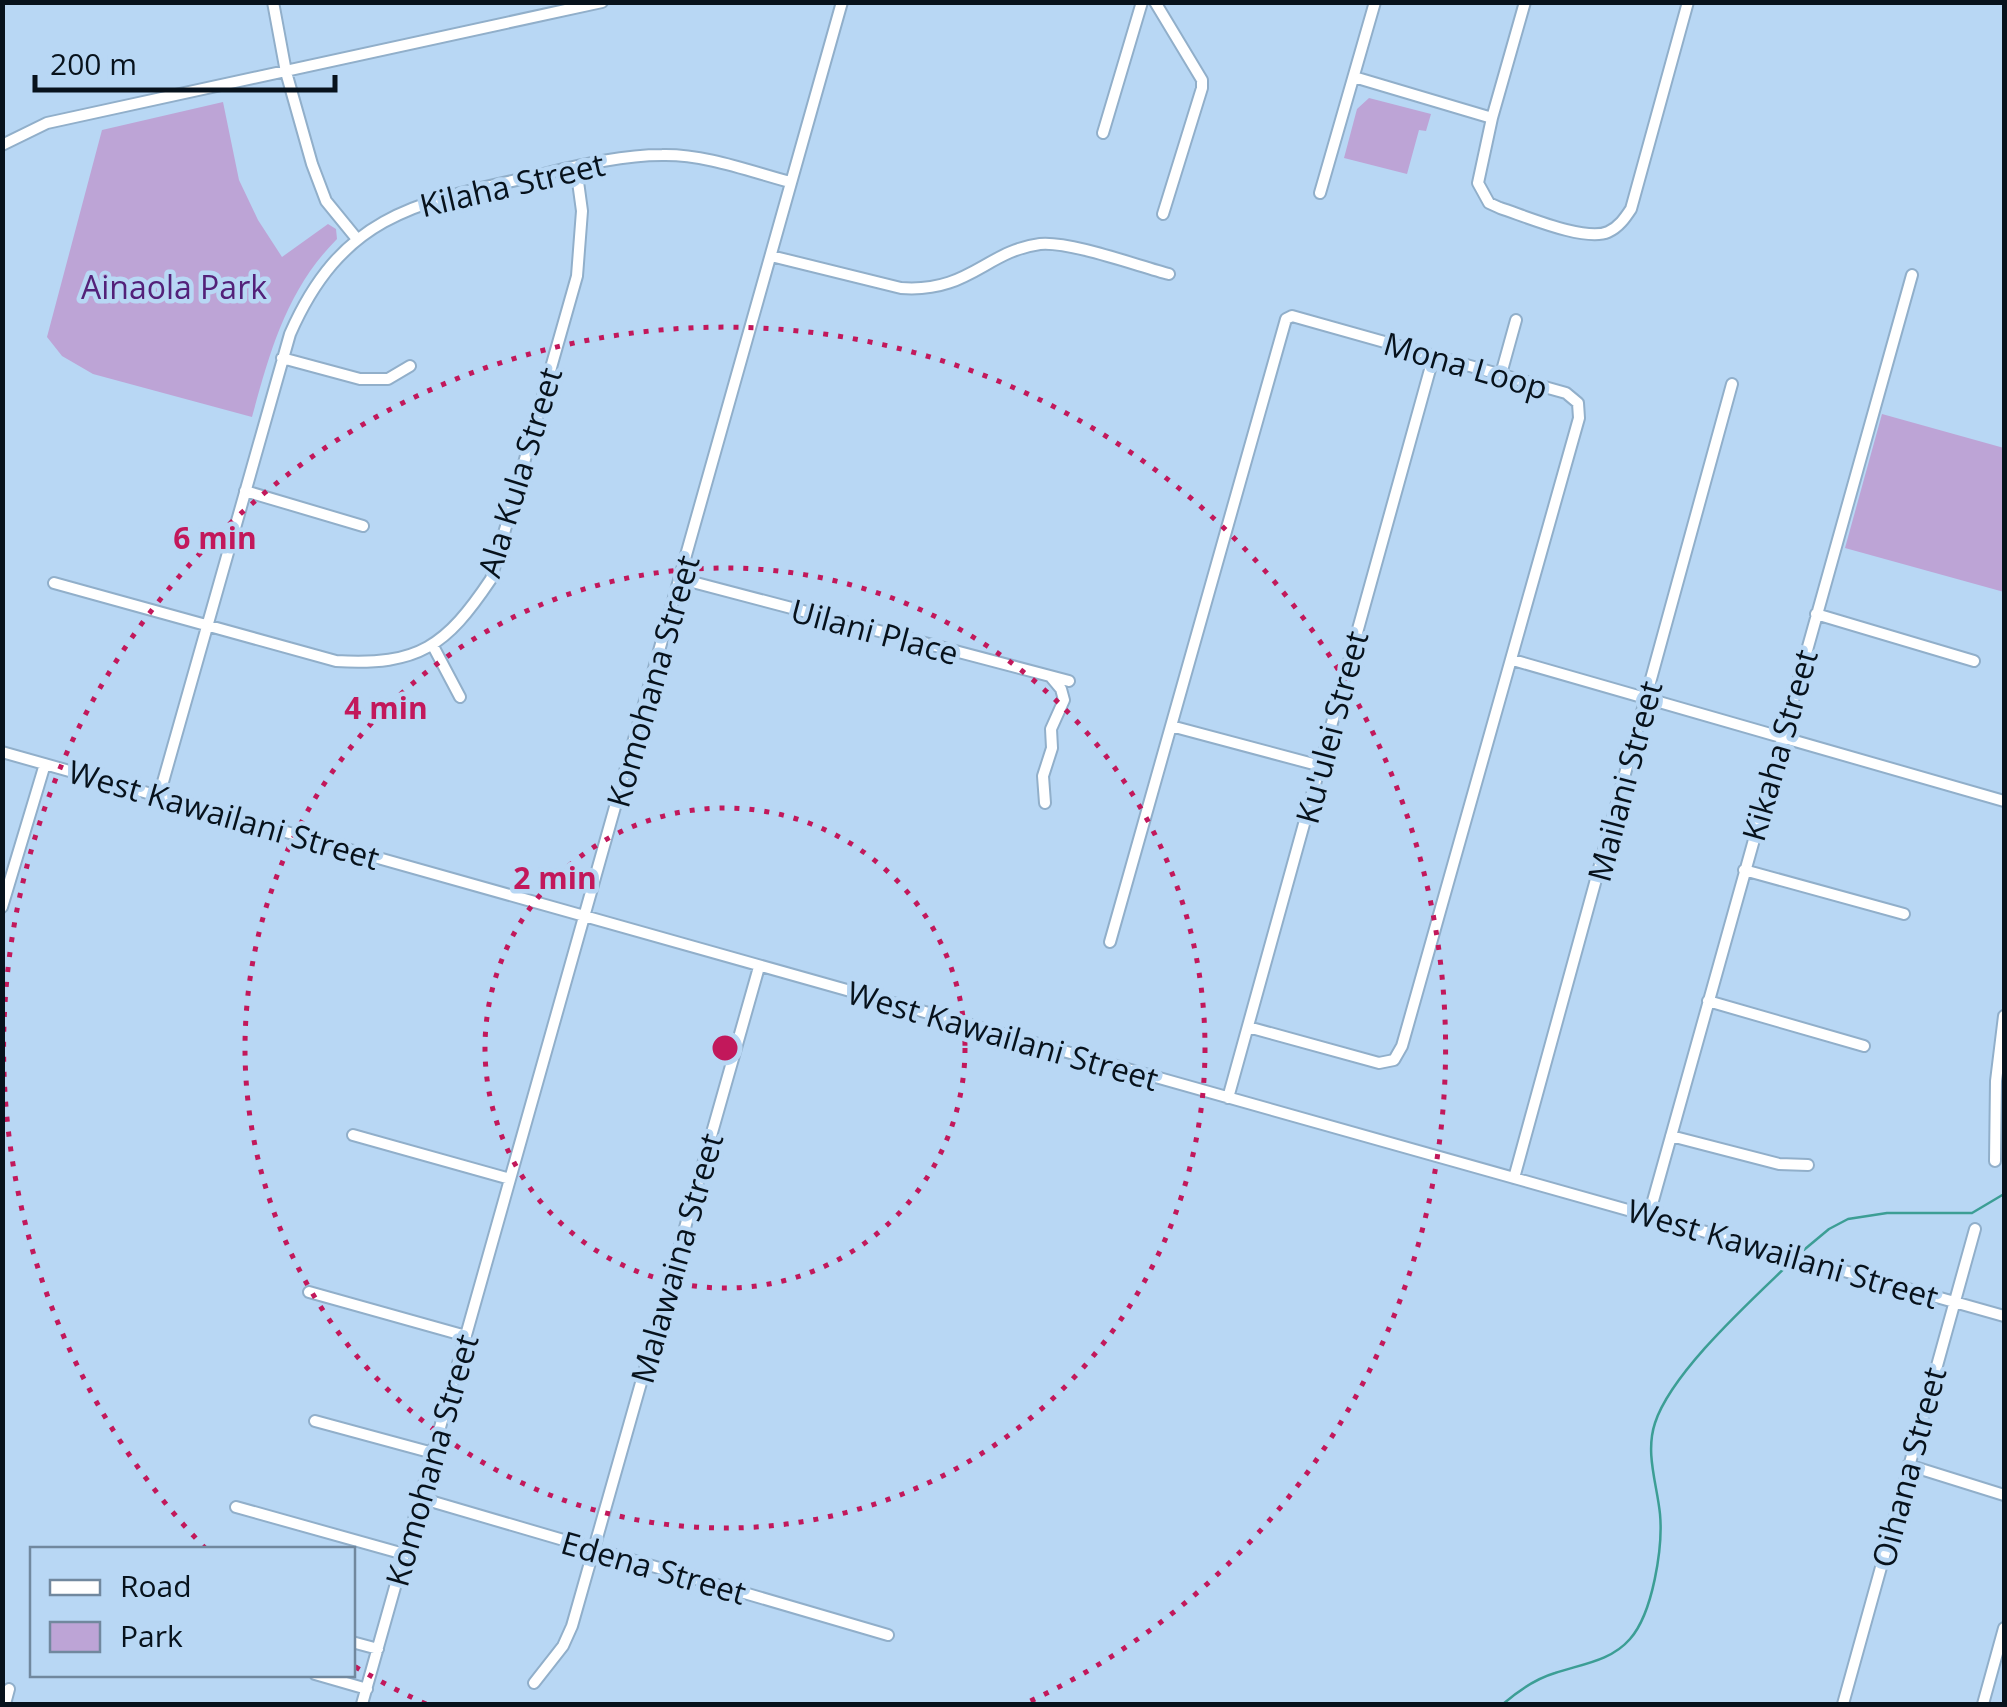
<svg xmlns="http://www.w3.org/2000/svg" width="2007" height="1707" viewBox="0 0 2007 1707" font-family="'Open Sans',sans-serif">
<style>
.green{fill:#bda4d6}
.lines{fill:none;stroke-linecap:round;stroke-linejoin:round}
.stream{stroke:#3c9e95;stroke-width:2.5}
.minor-casing{stroke:#91afca;stroke-width:14}
.minor{stroke:#fff;stroke-width:10}
.ring{fill:none;stroke:#c2185b;stroke-width:5;stroke-dasharray:5 10}
.labels{text-anchor:middle;dominant-baseline:central;stroke-width:9;stroke-linejoin:round;paint-order:stroke}
.street-label{font-size:32px;fill:#07121c;stroke:#b8d7f4}
.park-label{font-size:32px;fill:#532179;stroke:#b8d7f4}
.centre{fill:#c2185b;stroke:#b8d7f4;stroke-width:5}
.ring-label{font-size:30px;text-anchor:middle;font-weight:bold;fill:#c2185b;stroke:#b8d7f4;stroke-width:9;stroke-linejoin:round;paint-order:stroke}
</style>
<rect width="100%" height="100%" fill="#b8d7f4"/>
<!-- green -->
<path class="green" d="M1369 98 1431 114 1426 131 1419 130 1407 174 1344 158 1357 109Z
M223 102 239 180 258 220 282 257 328 224 336 229 337 239C287 289 270 351 252 417L93 374 62 356 47 337 102 130Z
M1882 414 2004 448V592L1845 548Z"/>
<g class="lines">
<!-- stream -->
<path class="stream" d="M1799 1254 1829 1229 1848 1219 1887 1213H1972L2004 1194
M1503 1704C1518 1691 1535 1679 1555 1673 1582 1664 1611 1661 1630 1639 1653 1613 1663 1547 1660 1514 1657 1484 1645 1453 1655 1423 1672 1371 1753 1299 1793 1260"/>
<defs>
<path id="minor" d="M273 2 286 72 312 164 326 201 357 239
M1155 2 1202 80V88L1163 214
M1525 2 1492 118 1478 183 1489 203 1500 208C1525 216 1585 242 1608 232 1619 227 1625 218 1631 209L1688 2
M1354 77 1492 118
M1103 133 1142 2
M2 145 47 123 602 2
M1320 193 1375 2
M771 256 901 288C969 293 986 251 1040 244 1070 241 1138 266 1169 274
M282 358 360 379H388L410 366
M1501 374 1516 320
M245 491 363 526
M681 579 1069 681
M54 583 336 661C419 666 446 646 491 579L577 276 582 211 576 167
M1816 614 1974 661
M433 646 460 697
M1513 660 2004 801
M1171 726 1321 766
M2 752 2004 1316
M159 796 290 334C341 218 411 203 526 178 570 168 617 155 662 155 705 154 749 171 790 182
M1045 803 1043 776 1052 748 1051 729 1064 700 1061 689 1051 677
M1744 870 1904 914
M2 907 45 764
M1110 942 1286 319 1292 316 1566 393 1578 403 1579 418 1402 1046 1394 1060 1379 1063 1248 1027
M1708 1001 1864 1046
M1228 1098 1434 355
M353 1135 510 1179
M1671 1136 1779 1164 1808 1165
M1995 1161 1996 1081 2004 1016
M1514 1178 1732 384
M1649 1215 1912 275
M309 1292 466 1336
M315 1421 433 1453
M1908 1465 2004 1495
M420 1498 888 1635
M236 1507 404 1554
M352 1642 378 1649
M315 1674 367 1689
M534 1683 563 1646 572 1626 759 967
M5 1704 9 1689
M362 1704 842 2
M1843 1704 1975 1229
M1983 1704 2004 1628"/>
</defs>
<!-- minor casing -->
<use href="#minor" class="minor-casing"/>
<!-- minor -->
<use href="#minor" class="minor"/>
</g>
<!-- distance rings -->
<g class="ring">
<circle cx="725" cy="1048" r="240"/>
<circle cx="725" cy="1048" r="480"/>
<path d="M426 1704A721 721 0 0 1 354 1666M206 1549A721 721 0 1 1 1024 1704"/>
</g>
<g class="labels">
<!-- street labels -->
<g class="street-label">
<text transform="translate(512 184) rotate(-13)">Kilaha Street</text>
<text transform="translate(1466 365) rotate(16)">Mona Loop</text>
<text transform="translate(519 472) rotate(-73)">Ala Kula Street</text>
<text transform="translate(875 631) rotate(15)">Uilani Place</text>
<text transform="translate(652 681) rotate(-74)">Komohana Street</text>
<text transform="translate(1331 727) rotate(-75)">Ku'ulei Street</text>
<text transform="translate(1779 745) rotate(-74)">Kikaha Street</text>
<text transform="translate(1624 781) rotate(-75)">Mailani Street</text>
<text transform="translate(224 814) rotate(16)">West Kawailani Street</text>
<text transform="translate(1003 1035) rotate(16)">West Kawailani Street</text>
<text transform="translate(1783 1253) rotate(16)">West Kawailani Street</text>
<text transform="translate(676 1258) rotate(-74)">Malawaina Street</text>
<text transform="translate(431 1460) rotate(-74)">Komohana Street</text>
<text transform="translate(1908 1467) rotate(-75)">Oihana Street</text>
<text transform="translate(654 1567) rotate(16)">Edena Street</text>
</g>
<!-- park labels -->
<g class="park-label">
<text x="174" y="286">Ainaola Park</text>
</g>
</g>
<circle cx="725" cy="1048" r="15" class="centre"/>
<g class="ring-label">
<text x="215" y="549">6 min</text>
<text x="386" y="719">4 min</text>
<text x="555" y="889">2 min</text>
</g>
<!-- border -->
<rect width="2007" height="1707" fill="none" stroke="#07121c" stroke-width="10"/>
<!-- legend -->
<rect x="30" y="1547" width="325" height="130" fill="#b8d7f4" stroke="#71889e" stroke-width="2.5"/>
<rect x="50" y="1580" width="50" height="15" fill="#ffffff" stroke="#71889e" stroke-width="2.5"/>
<text x="120" y="1597" font-size="30" fill="#07121c">Road</text>
<rect x="50" y="1622" width="50" height="30" fill="#bda4d6" stroke="#71889e" stroke-width="2.5"/>
<text x="120" y="1647" font-size="30" fill="#07121c">Park</text>
<!-- scale -->
<path d="M35 75v15h300v-15" fill="none" stroke="#07121c" stroke-width="5"/>
<text x="50" y="75" font-size="30" fill="#07121c" stroke="#b8d7f4" stroke-width="8" paint-order="stroke">200 m</text>
</svg>
